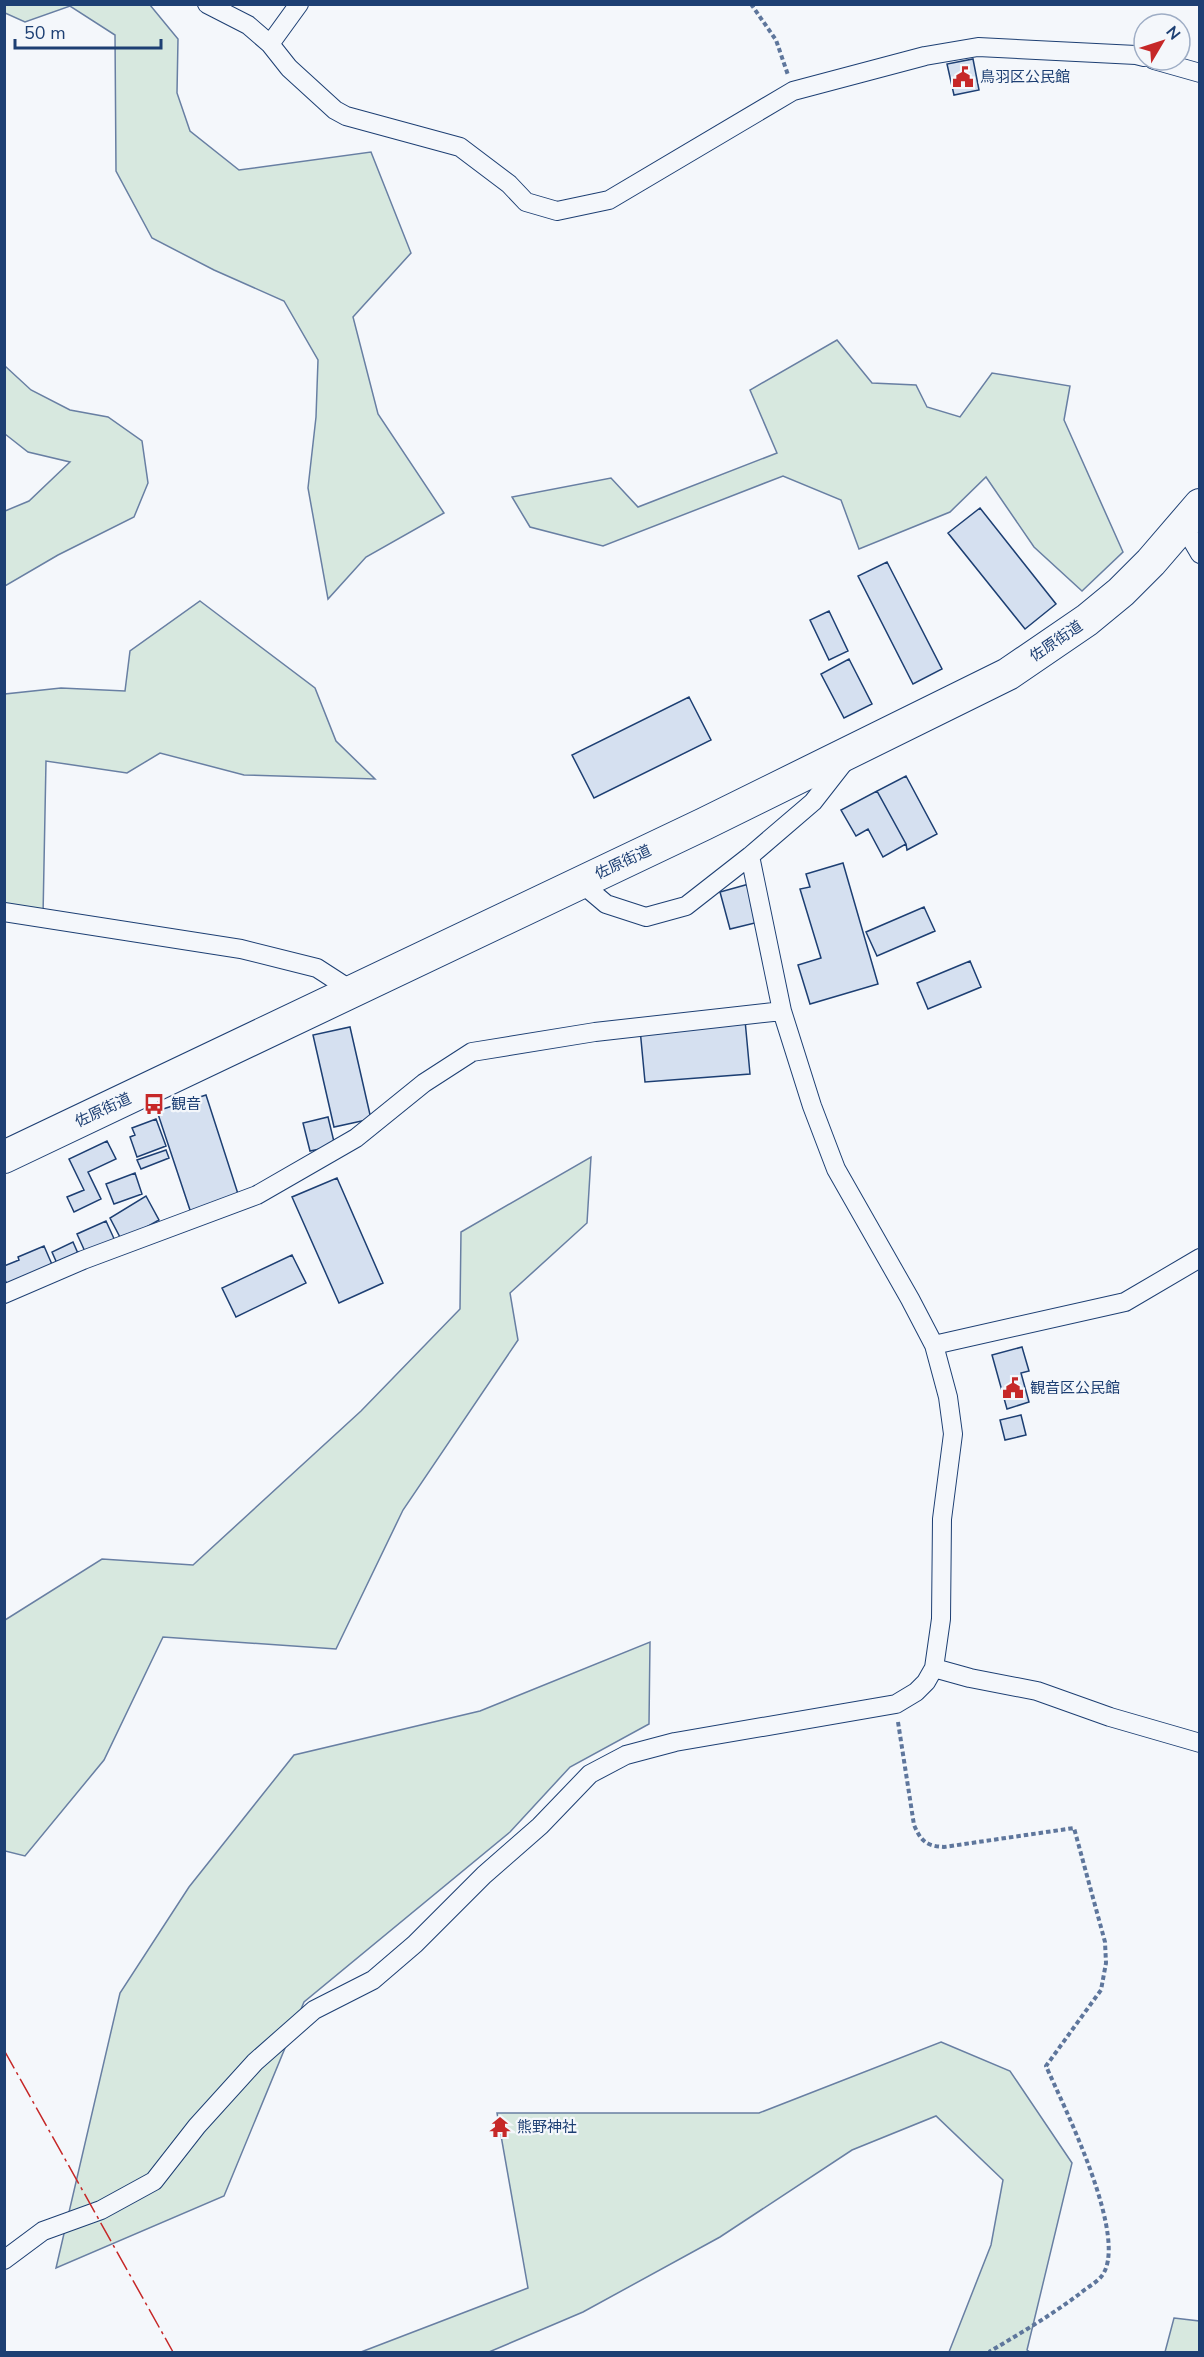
<svg xmlns="http://www.w3.org/2000/svg" width="1204" height="2357" viewBox="0 0 1204 2357" font-family="'Nunito Sans','Noto Sans JP',sans-serif">
<style>
.green{fill:#d7e8df;stroke:#687fa3;stroke-width:1.5}
.building{fill:#d5e0f0;stroke:#1d3f73;stroke-width:1.5}
.lines{fill:none;stroke-linecap:round;stroke-linejoin:round}
.street-casing{stroke:#1d3f73;stroke-width:20}
.highway-casing{stroke:#1d3f73;stroke-width:34}
.path{stroke:#5e769c;stroke-width:4;stroke-dasharray:4.5 3;stroke-linecap:butt}
.street{stroke:#f4f7fb;stroke-width:18}
.highway{stroke:#f4f7fb;stroke-width:32}
.power{stroke:#c62828;stroke-width:1.5;stroke-dasharray:21 4.5 3 4.5;stroke-linecap:butt}
.labels{text-anchor:middle;dominant-baseline:central;stroke-width:4.5;stroke-linejoin:round;paint-order:stroke}
.poi-label{font-size:15px;fill:#1d3f73;stroke:#f4f7fb;text-anchor:start}
.street-label{font-size:15px;fill:#1d3f73;stroke:#f4f7fb}
</style>
<rect width="100%" height="100%" fill="#f4f7fb"/>
<!-- green -->
<path class="green" d="M4 5H150L178 39 177 93 190 131 239 170 371 152 411 253 353 317 378 414 444 513 366 557 328 599 308 488 316 417 318 360 284 301 214 270 152 238 116 171 115 35 70 6 25 22 5 13Z
M837 340 872 383 916 385 927 407 960 417 992 373 1070 386 1064 420 1123 552 1082 591 1034 547 986 477 950 512 859 549 841 500 783 476 603 546 530 527 512 497 611 478 638 507 777 453 750 390Z
M5 366 31 390 70 410 108 417 142 441 148 483 134 517 58 555 5 586V511L29 501 70 462 28 452 5 434Z
M200 601 315 688 336 741 375 779 244 775 160 753 127 773 46 761 43 916 5 912V694L61 688 125 691 130 651Z
M591 1157 587 1223 510 1293 518 1340 403 1510 336 1649 163 1637 104 1760 25 1856 5 1851V1620L102 1559 193 1565 361 1411 460 1309 461 1232Z
M650 1642 649 1724 570 1767 510 1832 304 2002 224 2196 56 2268 120 1993 189 1887 294 1755 480 1711Z
M941 2042 1010 2071 1072 2163 1027 2350 1030 2352H949L991 2245 1003 2180 936 2116 852 2150 720 2237 583 2312 489 2352H361L528 2288 497 2113H759Z
M1174 2318 1199 2321V2352H1165Z"/>
<!-- building -->
<path class="building" d="M973 59 979 90 954 95 947 64Z
M980 508 1056 604 1025 629 948 533Z
M887 562 942 669 913 684 858 576Z
M829 611 848 651 829 660 810 620Z
M849 659 872 704 844 718 821 674Z
M689 697 711 740 594 798 572 755Z
M906 776 937 834 907 850 906 844 877 791Z
M877 791 906 844 883 857 868 829 856 836 841 810Z
M843 863 878 984 810 1004 798 965 821 958 800 889 810 887 806 874Z
M749 884 759 922 730 929 720 892Z
M924 907 935 931 877 956 866 932Z
M970 961 981 987 928 1009 917 983Z
M745 1020 750 1074 645 1082 640 1029Z
M350 1027 371 1119 334 1127 313 1035Z
M206 1095 239 1197 191 1213 157 1111Z
M328 1117 335 1146 310 1151 303 1123Z
M156 1119 166 1146 137 1157 130 1137 135 1135 132 1128Z
M107 1141 116 1159 88 1172 101 1199 74 1212 67 1197 84 1190 69 1159Z
M166 1150 169 1158 141 1169 137 1160Z
M135 1173 142 1194 114 1204 106 1184Z
M337 1178 383 1283 339 1303 292 1197Z
M146 1196 159 1220 122 1241 110 1218Z
M106 1221 116 1243 87 1256 77 1234Z
M73 1242 80 1258 59 1268 52 1252Z
M44 1246 54 1269 9 1288 4 1278V1266L19 1260 18 1257Z
M292 1255 306 1283 236 1317 222 1288Z
M1022 1347 1029 1371 1021 1373 1029 1402 1007 1409 992 1355Z
M1021 1415 1026 1435 1005 1440 1000 1420Z"/>
<g class="lines">
<defs>
<path id="street" d="M207 4 248 25 270 44 289 68 335 110 346 116 460 147 509 184 526 202 557 211 609 200 793 91 925 56 978 47 1136 55 1144 57
M270 44 299 4
M1154 60 1200 73
M1183 525 1200 554
M580 882 606 904 646 917 686 906 750 856 813 802 845 761
M4 912 241 949 317 968 351 990
M4 1294 83 1260 257 1195 356 1138 424 1083 472 1052 595 1032 782 1011
M934 1345 1125 1302 1200 1258
M934 1668 970 1678 1037 1691 1110 1717 1200 1743
M4 2260 43 2231 101 2210 154 2181 197 2126 255 2062 314 2010 373 1980 415 1944 484 1875 540 1826 590 1774 626 1755 675 1742 896 1704 916 1692 926 1682 934 1668 941 1619 942 1519 953 1434 948 1397 934 1345 910 1299 836 1169 812 1106 782 1011 750 856"/>
<path id="highway" d="M4 1157 704 824 1008 674 1087 620 1121 592 1151 562 1200 505"/>
</defs>
<!-- street casing -->
<use href="#street" class="street-casing"/>
<!-- highway casing -->
<use href="#highway" class="highway-casing"/>
<!-- path -->
<path class="path" d="M751 4 776 40 788 75
M898 1722 914 1825C921 1841 926 1846 944 1847L1074 1828 1105 1942 1106 1963 1101 1990 1046 2066C1063 2105 1133 2244 1100 2278 1094 2284 1085 2289 1078 2295 1050 2316 1019 2334 989 2352"/>
<!-- street -->
<use href="#street" class="street"/>
<!-- highway -->
<use href="#highway" class="highway"/>
<!-- power -->
<path class="power" d="M4 2050 173 2352"/>
</g>
<!-- icons -->
<defs>
<symbol id="civic-bare" viewBox="-9 -9 18 18"><path d="M-.6-6.5H3V-4.5H.6V-3L4-1V1h2V6H-6V1h2V-1L-.6-3ZM-1.2 2.5V6h2.4V2.5Z" fill="#c62828" stroke="#f4f7fb" stroke-width="2.5" paint-order="stroke"/></symbol>
<symbol id="bus-bare" viewBox="-9 -9 18 18"><path d="M-5-6H5V4H4V6H2V4H-2V6H-4V4H-5ZM-3.5-4V0h7V-4ZM-3.5 1.2v1.5H-2V1.2ZM2 1.2v1.5H3.5V1.2Z" fill="#c62828" stroke="#f4f7fb" stroke-width="2.5" paint-order="stroke"/></symbol>
<symbol id="temple-bare" viewBox="-9 -9 18 18"><path d="M0-6L5-2H3V0L6.5 2.5H4V6H1.5V3h-3V6H-4V2.5H-6.5L-3 0V-2H-5Z" fill="#c62828" stroke="#f4f7fb" stroke-width="2.5" paint-order="stroke"/></symbol>
</defs>
<g fill-rule="evenodd">
<use href="#civic-bare" x="948" y="62" width="30" height="30"/>
<use href="#bus-bare" x="139" y="1089" width="30" height="30"/>
<use href="#civic-bare" x="998" y="1373" width="30" height="30"/>
<use href="#temple-bare" x="485" y="2112" width="30" height="30"/>
</g>
<g class="labels">
<!-- poi labels -->
<g class="poi-label">
<text x="980" y="77">鳥羽区公民館</text>
<text x="171" y="1104">観音</text>
<text x="1030" y="1388">観音区公民館</text>
<text x="517" y="2127">熊野神社</text>
</g>
<!-- street labels -->
<g class="street-label">
<text transform="translate(1056 641) rotate(-34)">佐原街道</text>
<text transform="translate(623 862) rotate(-25)">佐原街道</text>
<text transform="translate(103 1110) rotate(-25)">佐原街道</text>
</g>
</g>
<!-- border -->
<rect width="1204" height="2357" fill="none" stroke="#1d3f73" stroke-width="12"/>
<!-- north arrow -->
<g transform="translate(1162 42) rotate(51)"><circle r="28" fill="#f4f7fb" stroke="#9eadc5" stroke-width="1.5"/>
<path d="M0-4.5L10 22L0 15L-10 22Z" fill="#c62828"/>
<text y="-9" font-size="16" font-weight="bold" text-anchor="middle" fill="#1d3f73">N</text>
</g>
<!-- scale -->
<path d="M15 39v9h146v-9" fill="none" stroke="#1d3f73" stroke-width="3"/>
<text x="24" y="39" font-size="18" fill="#1d3f73" stroke="#f4f7fb" stroke-width="4.5" paint-order="stroke">50 m</text>
</svg>
